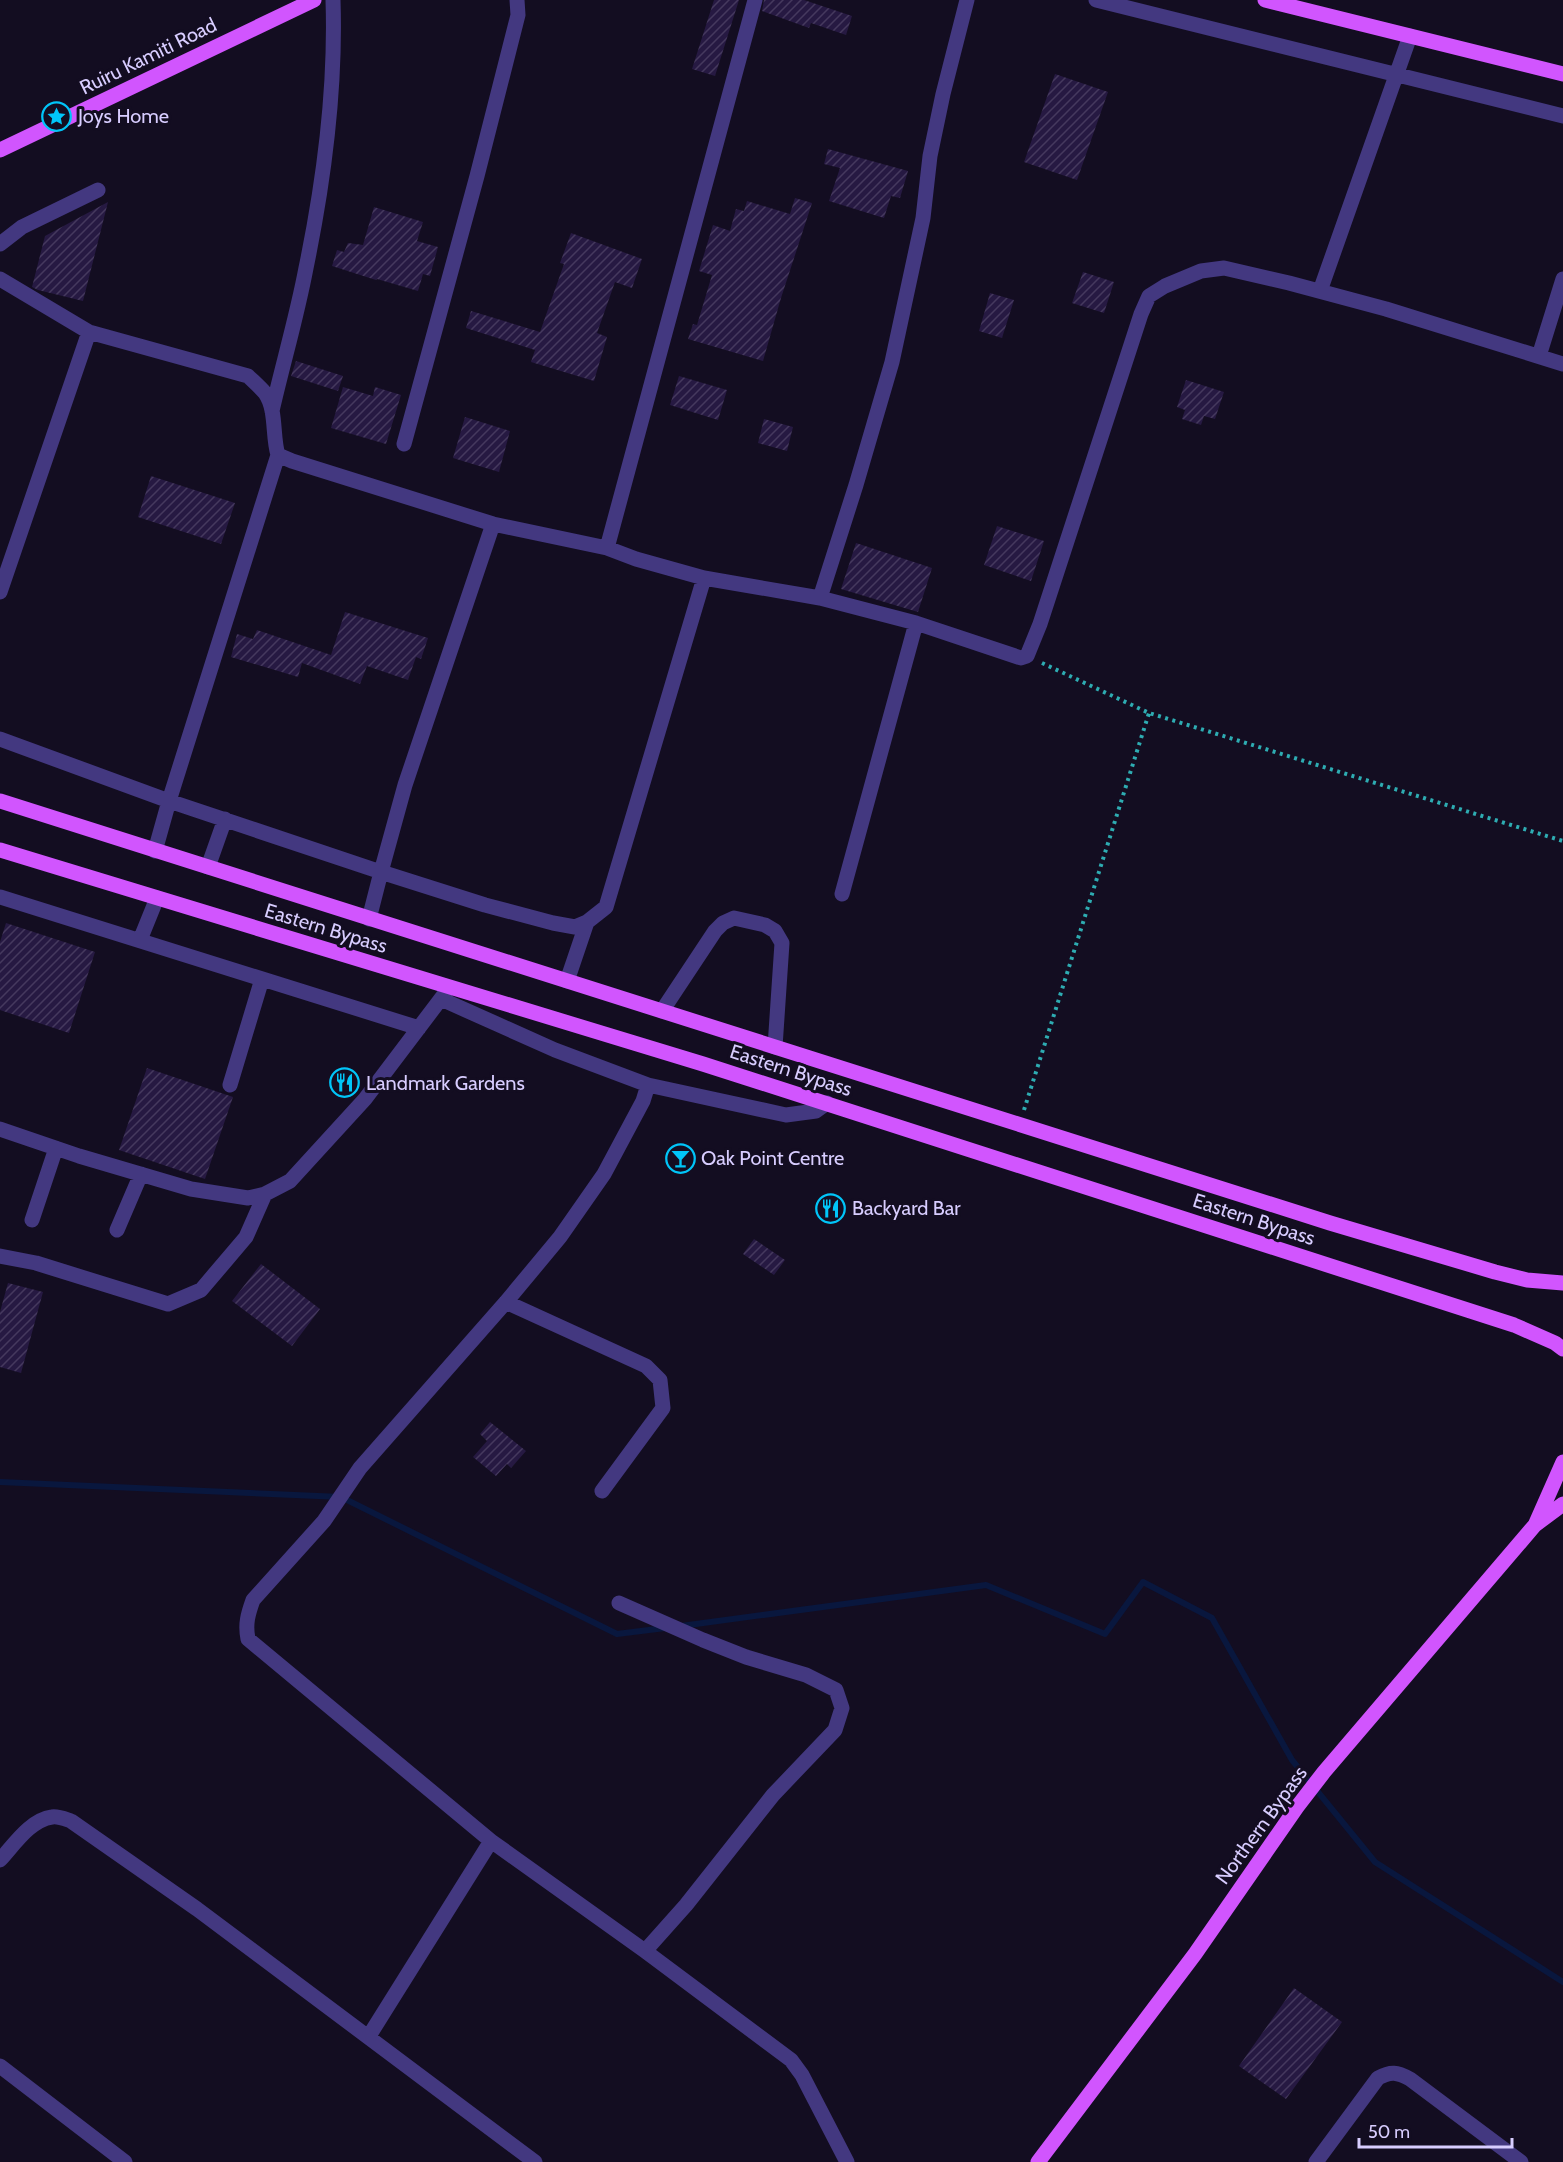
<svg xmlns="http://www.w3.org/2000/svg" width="1563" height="2162" viewBox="0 0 1563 2162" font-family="Cabin,sans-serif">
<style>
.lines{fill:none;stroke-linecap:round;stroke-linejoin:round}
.stream{stroke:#09173e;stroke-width:6}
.building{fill:url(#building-hatch)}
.path{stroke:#2eacb2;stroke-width:4;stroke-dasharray:3 4.5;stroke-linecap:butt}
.minor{stroke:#433880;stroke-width:15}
.major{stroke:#d155fe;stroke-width:15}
.labels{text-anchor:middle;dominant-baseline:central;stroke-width:6;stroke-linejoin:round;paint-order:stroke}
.street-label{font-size:20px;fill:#d8cdff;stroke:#130d21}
.poi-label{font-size:20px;fill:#d8cdff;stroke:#130d21;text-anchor:start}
</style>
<defs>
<pattern id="building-hatch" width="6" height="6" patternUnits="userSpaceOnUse" patternTransform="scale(1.5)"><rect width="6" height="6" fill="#261942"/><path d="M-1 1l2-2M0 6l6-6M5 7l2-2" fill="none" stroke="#45395e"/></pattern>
</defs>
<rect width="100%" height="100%" fill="#130d21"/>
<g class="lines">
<!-- stream -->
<path class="stream" d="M0 1482 341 1497 617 1634 665 1628
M681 1626 986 1585 1105 1634 1143 1582 1212 1618 1292 1760 1375 1862 1563 1982"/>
</g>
<!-- building -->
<path class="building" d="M714 0H739L715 76 692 69Z
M764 0H804L852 16 846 35 811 23 809 28 762 11Z
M1055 74 1108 92 1077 180 1024 162Z
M828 149 908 171 900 198 891 196 884 218 829 201 840 168 824 164Z
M795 198 812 203 781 298 763 361 688 339 693 324 697 325 712 275 699 271 713 225 730 231 736 209 744 211 747 201 790 214Z
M108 202 83 301 38 290 32 287 45 236Z
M374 207 423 222 417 241 438 247 430 276 423 274 418 291 377 279 376 280 332 266 337 250 344 252 348 243 363 245Z
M571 233 642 259 632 288 615 282 597 333 607 337 594 381 531 362 535 350 466 328 471 311 540 332 564 264 560 263Z
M1083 272 1114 282 1104 313 1072 303Z
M990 293 1014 300 1002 338 979 331Z
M296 361 343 376 338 391 291 376Z
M679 376 727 390 718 420 670 405Z
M1186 380 1224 392 1215 419 1204 416 1201 425 1182 419 1185 410 1177 407Z
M343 387 373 396 375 387 401 395 386 444 331 428Z
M465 417 510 431 499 472 453 458Z
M764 419 793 427 787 451 758 443Z
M151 476 235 503 221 544 138 517Z
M997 526 1044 541 1031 581 984 565Z
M856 543 932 568 918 612 841 589Z
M345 612 428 638 421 659 416 657 408 680 367 666 360 684 302 663 298 677 231 657 237 634 253 639 257 630 331 655Z
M6 923 95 952 69 1033 0 1010V942Z
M147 1068 233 1097 205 1179 119 1150Z
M754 1239 785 1260 774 1275 743 1254Z
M261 1264 320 1309 292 1346 232 1301Z
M8 1283 43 1292 21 1373 0 1367V1312Z
M490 1422 526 1451 511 1468 507 1464 496 1476 473 1457 487 1441 480 1434Z
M1294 1988 1342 2022 1286 2099 1239 2066Z"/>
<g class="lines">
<!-- path -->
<path class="path" d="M1042 663 1149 713 1563 841
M1024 1110 1149 713"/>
<!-- minor -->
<path class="minor" d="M1096 0 1563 116
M0 244 22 227 98 190
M0 279 89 332 248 376C253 381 260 387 265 393 277 410 272 436 278 455L292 461 493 524 607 548
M1320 291 1410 36
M1539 356 1563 279
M272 411C283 363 297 316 306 268 324 181 336 89 333 0
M404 444 477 176 518 15 517 0
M493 524 405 785 381 872 485 905 553 923 575 927 587 922 606 907 704 578 820 598 916 623 1021 658 1027 656 1040 624 1141 314 1149 296 1165 286 1201 271 1224 268 1289 283 1386 309 1563 364
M704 578 636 559 607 548 755 0
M0 592 89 332
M820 598 856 485 892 362 923 218 930 156 943 94 967 0
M0 739 169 801 381 872 369 919
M155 851 169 801 278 455
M208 867 225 819
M842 894 916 623
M0 897 419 1028
M140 940 157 898
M567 981 587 922
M662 1011 715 931 723 923 734 918 765 925 775 931 782 943 775 1047
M230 1085 262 979
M648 1085 786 1115 816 1111 827 1103
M0 1129 79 1156 191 1189 248 1198 265 1194 290 1181 365 1099 446 992
M32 1220 56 1148
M117 1230 141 1174
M0 1256 36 1263 168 1304 201 1290 246 1237 265 1194
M506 1302 646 1366 660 1380 663 1408 602 1491
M619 1603 703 1640 746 1657 806 1675 836 1690 842 1708 835 1730 773 1795 686 1905 645 1951
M491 1841 645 1951 791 2060 802 2075 847 2162
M0 1860C14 1845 30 1820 52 1817 58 1816 65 1819 71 1821L197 1909 535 2162
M369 2036 491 1841 248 1639C245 1624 248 1614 253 1600L324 1521 360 1468 506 1302 560 1237 604 1174 643 1101 648 1085 555 1050 441 999
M0 2066 125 2162
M1316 2162 1378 2078C1391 2071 1397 2072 1410 2079L1521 2162"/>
<!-- major -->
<path class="major" d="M1265 0 1563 74
M0 150 314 0
M0 801 1330 1223 1495 1272 1527 1280 1563 1283
M0 850 703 1064 1514 1325 1555 1343 1563 1349
M1536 1523 1563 1462
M1038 2162 1195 1954 1297 1807 1324 1772 1535 1525 1563 1504"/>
</g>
<!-- icons -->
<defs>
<symbol id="sight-ring" viewBox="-11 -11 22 22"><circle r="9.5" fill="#130d21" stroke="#01c5f8" stroke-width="1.5"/><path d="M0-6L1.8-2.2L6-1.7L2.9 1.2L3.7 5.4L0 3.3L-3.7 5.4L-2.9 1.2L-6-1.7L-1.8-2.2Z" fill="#01c5f8"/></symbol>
<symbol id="restaurant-ring" viewBox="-11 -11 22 22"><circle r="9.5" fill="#130d21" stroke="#01c5f8" stroke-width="1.5"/><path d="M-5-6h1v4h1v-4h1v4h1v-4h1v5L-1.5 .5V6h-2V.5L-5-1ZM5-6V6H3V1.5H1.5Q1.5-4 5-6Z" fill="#01c5f8"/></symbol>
<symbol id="bar-ring" viewBox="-11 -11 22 22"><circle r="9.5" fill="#130d21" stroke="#01c5f8" stroke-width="1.5"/><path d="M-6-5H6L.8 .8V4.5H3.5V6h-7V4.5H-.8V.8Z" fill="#01c5f8"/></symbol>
</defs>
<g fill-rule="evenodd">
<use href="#sight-ring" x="40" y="100" width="33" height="33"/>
<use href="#restaurant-ring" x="328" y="1066" width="33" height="33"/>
<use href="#bar-ring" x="664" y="1142" width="33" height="33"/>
<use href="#restaurant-ring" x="814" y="1192" width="33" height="33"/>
</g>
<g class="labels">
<!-- street labels -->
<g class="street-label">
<text transform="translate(148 56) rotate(-26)">Ruiru Kamiti Road</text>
<text transform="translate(326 928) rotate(17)">Eastern Bypass</text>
<text transform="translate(791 1070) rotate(18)">Eastern Bypass</text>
<text transform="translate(1254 1219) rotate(18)">Eastern Bypass</text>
<text transform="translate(1261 1825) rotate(-54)">Northern Bypass</text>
</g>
<!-- poi labels -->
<g class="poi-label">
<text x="78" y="116">Joys Home</text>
<text x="366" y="1083">Landmark Gardens</text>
<text x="701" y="1158">Oak Point Centre</text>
<text x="852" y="1208">Backyard Bar</text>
</g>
</g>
<!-- scale -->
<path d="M1359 2138v9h153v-9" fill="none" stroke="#d8cdff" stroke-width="3"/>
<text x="1368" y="2138" font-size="18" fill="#d8cdff" stroke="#130d21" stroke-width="4.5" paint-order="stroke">50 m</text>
</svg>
